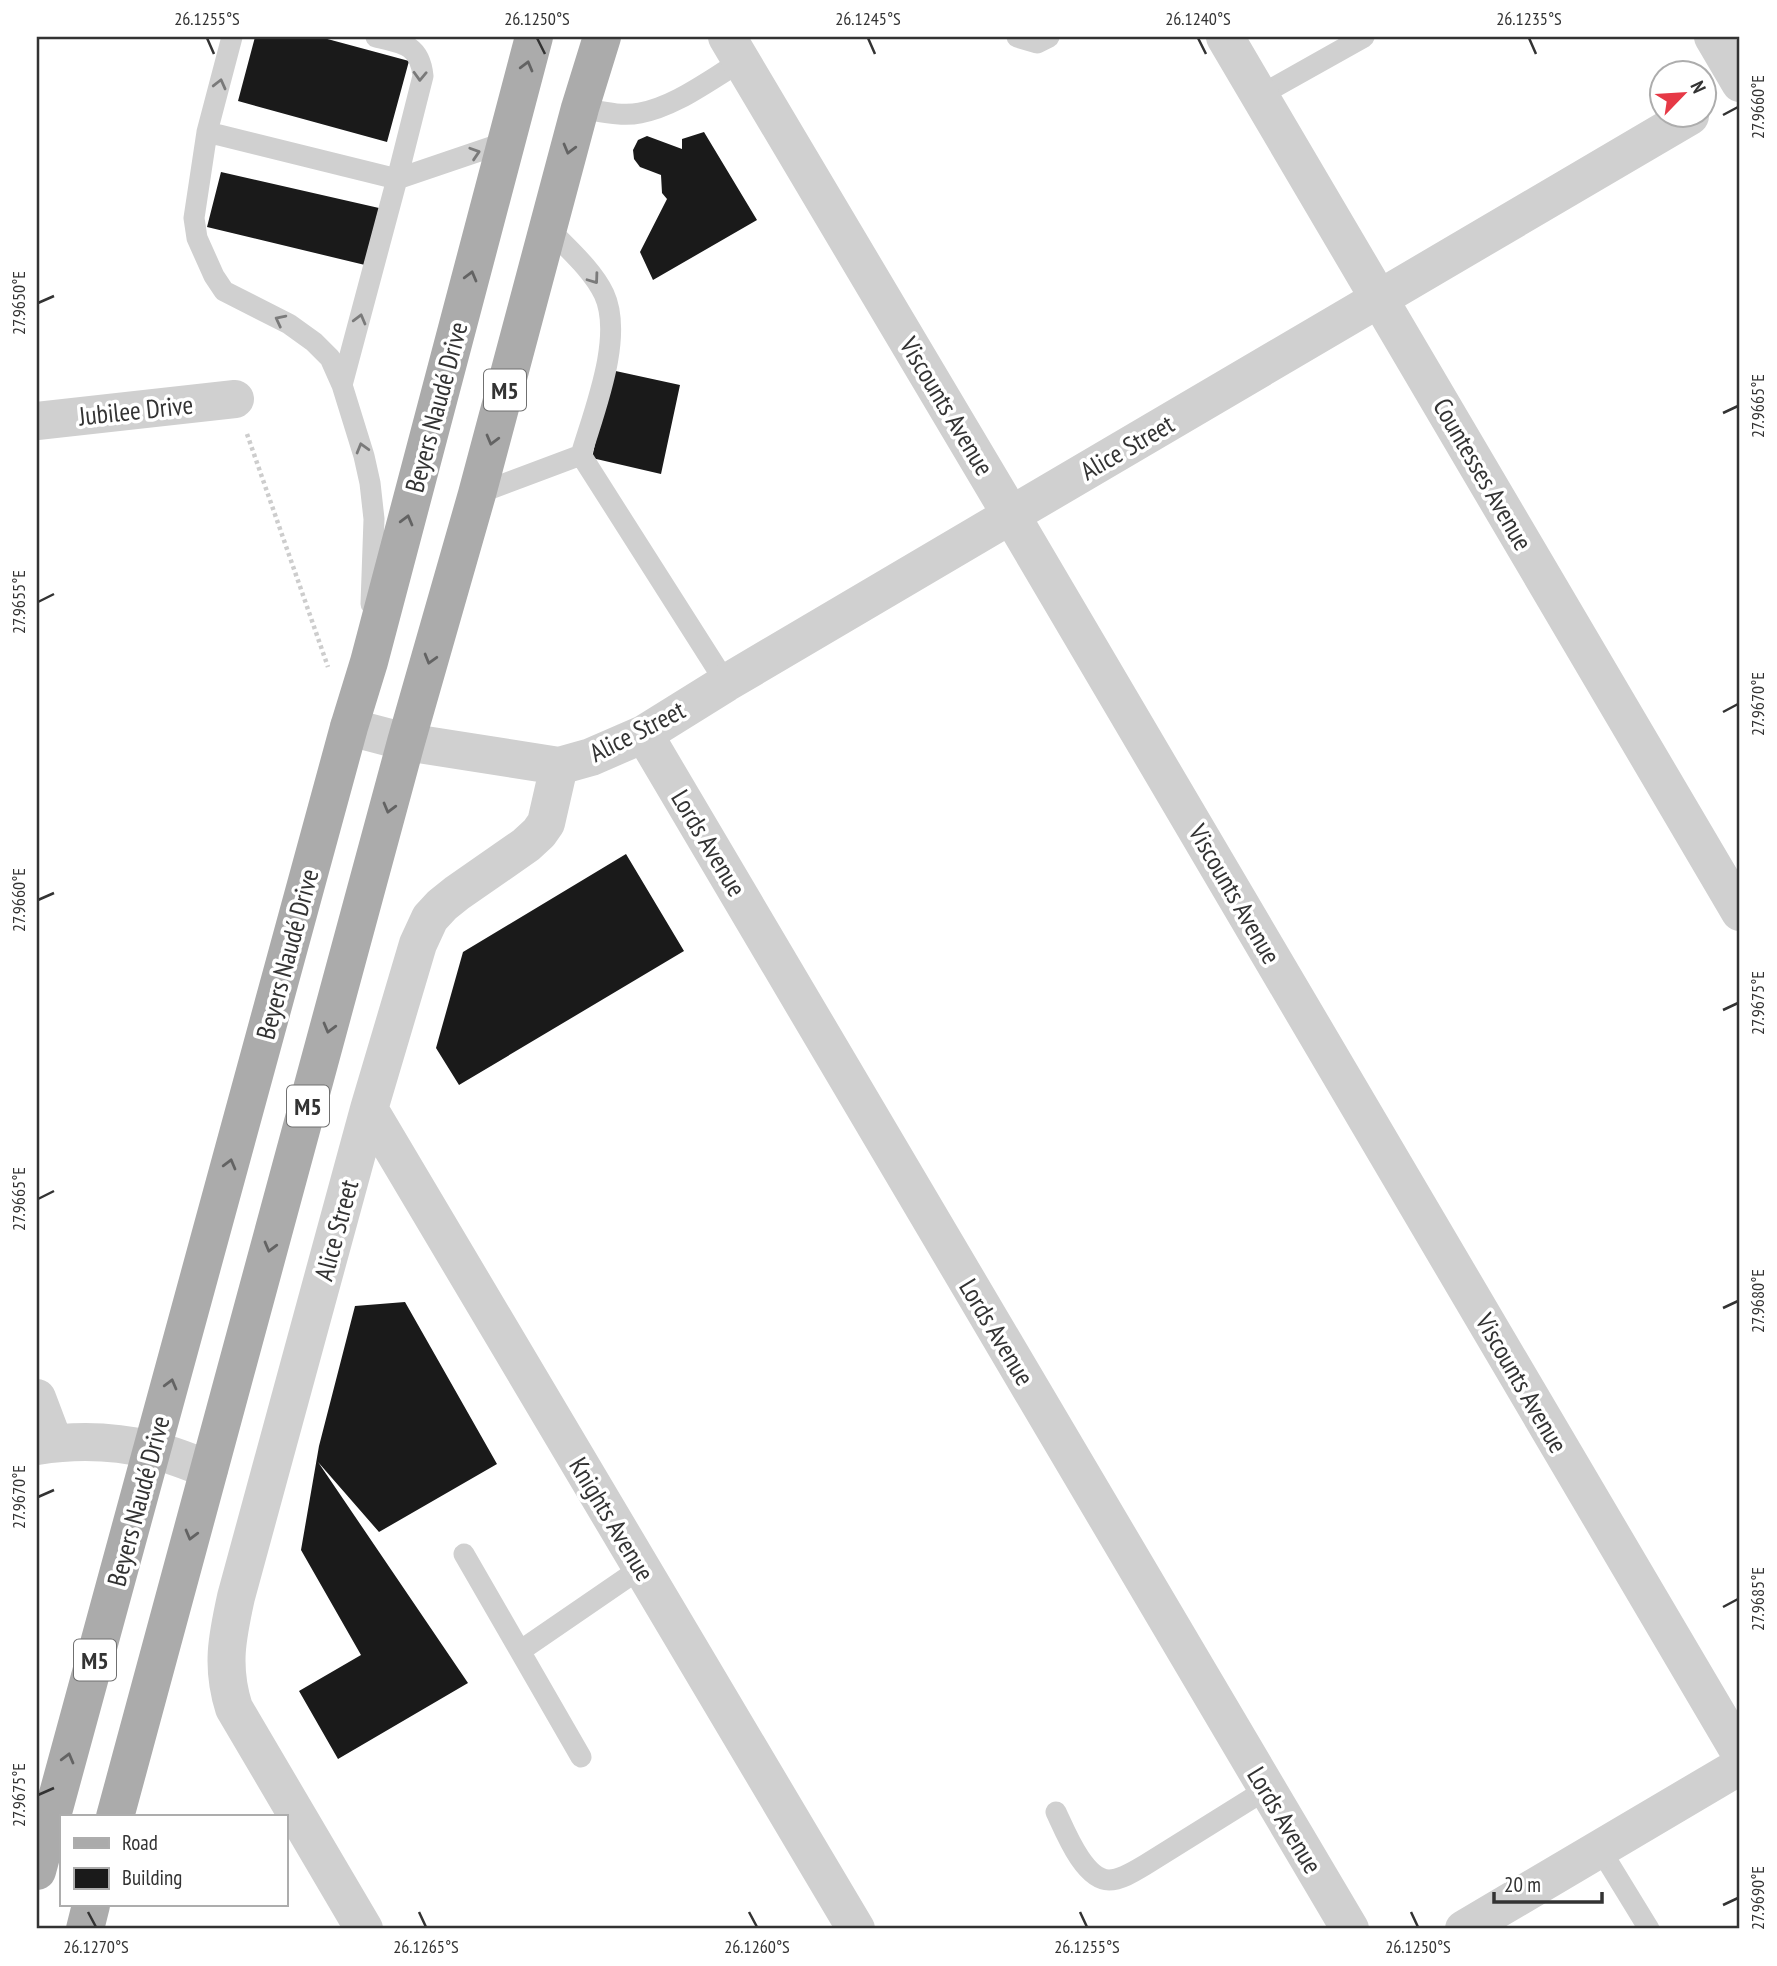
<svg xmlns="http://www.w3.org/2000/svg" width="1777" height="1966" viewBox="0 0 1777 1966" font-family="'PT Sans Narrow',sans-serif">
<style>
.building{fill:#1a1a1a}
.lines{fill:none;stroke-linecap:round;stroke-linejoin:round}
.path{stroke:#cdcdcd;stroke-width:4.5;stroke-dasharray:3.5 3.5;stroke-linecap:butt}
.lane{stroke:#d0d0d0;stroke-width:21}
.street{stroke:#d0d0d0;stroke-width:38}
.primary{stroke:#ababab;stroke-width:38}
.oneway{stroke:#636363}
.oneway2{stroke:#7a7a7a}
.ticks{fill:none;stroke:#333;stroke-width:2.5}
.labels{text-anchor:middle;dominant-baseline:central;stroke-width:7;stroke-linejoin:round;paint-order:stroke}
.shield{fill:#fff;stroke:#707070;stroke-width:2}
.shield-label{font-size:24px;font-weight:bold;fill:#333}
.street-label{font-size:26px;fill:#333;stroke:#fff}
.neatline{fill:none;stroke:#333;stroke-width:2.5}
.ticks-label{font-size:18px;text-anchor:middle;fill:#333}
</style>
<rect width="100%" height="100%" fill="#fff"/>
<!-- building -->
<path class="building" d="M255 37H320L409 61 387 142 238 101Z
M704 132 757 220 653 280 640 252 667 199 662 193 661 175 640 167 634 159 633 150 638 140 647 136 682 149V139Z
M221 172 379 208 365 265 207 227Z
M611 370 680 385 661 474 592 458Z
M626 854 684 951 459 1085 436 1048 463 952Z
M405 1302 497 1464 379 1532 318 1462 468 1683 338 1759 299 1691 361 1655 301 1550 319 1446 355 1306Z"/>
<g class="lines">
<!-- path -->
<path class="path" d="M247 434 328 667"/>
<!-- lane -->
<path class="lane" d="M232 37 207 132 194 218 197 238 214 276 224 291 289 324 314 342 330 358 342 385 364 456 370 483 374 519 371 604
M1017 37 1037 43 1049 37
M1259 96 1364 37
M580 108C599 111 621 117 640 113 677 106 710 79 742 61
M207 132 397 179 423 76C420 45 403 43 376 37
M548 228C567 248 592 269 604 294 624 337 594 411 581 455L726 683
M342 385 397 179 506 142
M477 494 581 455
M464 1554 581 1757
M520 1651 641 1568
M1056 1812C1065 1831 1084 1880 1109 1880 1121 1880 1135 1871 1145 1865L1267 1789
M1600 1849 1649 1929"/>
<!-- street -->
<path class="street" d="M727 37 1011 515 1740 1753
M1225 37 1740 912
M1713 37 1740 83
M37 421 235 399
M349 727 406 742 559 766 591 757 644 734 726 683 1011 515 1690 116
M644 734 1350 1929
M369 1109 856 1929
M37 1398 54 1443
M37 1446C74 1440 115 1441 152 1450 171 1454 191 1463 209 1469
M364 1929 234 1708C221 1667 227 1638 236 1597L369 1109 418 944 430 918 442 905 457 893 526 845 539 833 546 823 559 766
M1464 1929 1740 1766"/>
<!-- primary -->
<path class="primary" d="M115 1817 406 742 477 494 580 108 602 37
M37 1871 349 727 369 662 534 37
M85 1929 91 1905"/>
</g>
<!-- one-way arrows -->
<defs><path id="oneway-chevron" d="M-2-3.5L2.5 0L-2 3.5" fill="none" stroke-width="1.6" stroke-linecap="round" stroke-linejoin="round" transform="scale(1.75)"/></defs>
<g class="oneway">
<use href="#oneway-chevron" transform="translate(527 66) rotate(-75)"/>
<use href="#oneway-chevron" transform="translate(569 149) rotate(105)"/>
<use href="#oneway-chevron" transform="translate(471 276) rotate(-75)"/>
<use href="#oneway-chevron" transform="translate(492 440) rotate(105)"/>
<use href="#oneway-chevron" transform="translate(407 520) rotate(-75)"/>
<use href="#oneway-chevron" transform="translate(430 659) rotate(106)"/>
<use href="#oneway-chevron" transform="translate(389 808) rotate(105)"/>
<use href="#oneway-chevron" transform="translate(329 1028) rotate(105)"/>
<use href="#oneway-chevron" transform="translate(230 1164) rotate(-75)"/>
<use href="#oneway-chevron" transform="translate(270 1247) rotate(105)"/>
<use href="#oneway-chevron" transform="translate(171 1384) rotate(-75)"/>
<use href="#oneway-chevron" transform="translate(191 1535) rotate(105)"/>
<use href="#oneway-chevron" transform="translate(68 1758) rotate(-75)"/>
</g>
<g class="oneway2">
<use href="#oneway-chevron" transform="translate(420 76) rotate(92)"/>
<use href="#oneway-chevron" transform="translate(220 84) rotate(-76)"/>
<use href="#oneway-chevron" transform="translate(475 153) rotate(-18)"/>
<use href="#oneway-chevron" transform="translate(594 279) rotate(54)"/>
<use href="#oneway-chevron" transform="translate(360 319) rotate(-75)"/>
<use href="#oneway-chevron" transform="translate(280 320) rotate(-153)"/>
<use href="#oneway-chevron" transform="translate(362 448) rotate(-106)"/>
</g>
<!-- ticks -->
<path class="ticks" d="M207 38 214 54M537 38 545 54M868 38 875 54M1198 38 1206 54M1529 38 1536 54M1723 115 1738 107M38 303 54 296M1723 413 1738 406M38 602 54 594M1723 712 1738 704M38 900 54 893M1723 1010 1738 1003M38 1199 54 1191M1723 1308 1738 1301M38 1497 54 1490M1723 1607 1738 1599M38 1795 54 1788M1723 1905 1738 1898M88 1912 96 1927M419 1912 426 1927M749 1912 757 1927M1080 1912 1087 1927M1411 1912 1418 1927"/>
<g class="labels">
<!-- shield labels -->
<g class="shield">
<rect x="484" y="369.5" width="42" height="41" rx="5"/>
<rect x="287" y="1085.5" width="42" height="41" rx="5"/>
<rect x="74" y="1639.5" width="42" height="41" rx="5"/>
</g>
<g class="shield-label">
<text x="505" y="390">M5</text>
<text x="308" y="1106">M5</text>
<text x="95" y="1660">M5</text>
</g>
<!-- street labels -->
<g class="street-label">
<text transform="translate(947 406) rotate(59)">Viscounts Avenue</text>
<text transform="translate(436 407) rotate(-75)">Beyers Naudé Drive</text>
<text transform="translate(136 410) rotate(-6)">Jubilee Drive</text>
<text transform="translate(1127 447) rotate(-30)">Alice Street</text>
<text transform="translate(1483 474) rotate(60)">Countesses Avenue</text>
<text transform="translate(637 731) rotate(-27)">Alice Street</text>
<text transform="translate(709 843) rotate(59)">Lords Avenue</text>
<text transform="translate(1235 894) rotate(60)">Viscounts Avenue</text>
<text transform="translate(287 954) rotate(-75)">Beyers Naudé Drive</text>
<text transform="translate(336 1230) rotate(-75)">Alice Street</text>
<text transform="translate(997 1332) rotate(59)">Lords Avenue</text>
<text transform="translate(1522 1383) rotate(60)">Viscounts Avenue</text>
<text transform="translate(138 1501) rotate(-75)">Beyers Naudé Drive</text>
<text transform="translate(612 1519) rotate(59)">Knights Avenue</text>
<text transform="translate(1285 1820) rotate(59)">Lords Avenue</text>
</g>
</g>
<!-- border -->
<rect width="1777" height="1966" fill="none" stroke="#ffffff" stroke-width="77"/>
<!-- legend -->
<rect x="60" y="1815" width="228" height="91" fill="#ffffff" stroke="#adadad" stroke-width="2"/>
<rect x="74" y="1838" width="35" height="10" fill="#ababab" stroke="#adadad" stroke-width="2"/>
<text x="122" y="1850" font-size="21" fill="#333333">Road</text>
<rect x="74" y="1868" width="35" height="21" fill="#1a1a1a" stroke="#adadad" stroke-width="2"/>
<text x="122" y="1885" font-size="21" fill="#333333">Building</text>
<!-- north arrow -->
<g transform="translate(1683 94) rotate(65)"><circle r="33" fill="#ffffff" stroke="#adadad" stroke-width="2"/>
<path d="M0-5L12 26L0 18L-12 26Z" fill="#e63946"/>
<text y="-10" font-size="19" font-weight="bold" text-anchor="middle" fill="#333333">N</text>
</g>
<!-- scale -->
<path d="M1494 1892v10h108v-10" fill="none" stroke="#333333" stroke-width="3.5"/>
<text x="1504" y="1892" font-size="21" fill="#333333" stroke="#ffffff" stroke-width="5" paint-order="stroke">20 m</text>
<rect x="38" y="38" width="1700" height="1889" class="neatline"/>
<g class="ticks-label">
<text x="207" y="25">26.1255°S</text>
<text x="537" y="25">26.1250°S</text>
<text x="868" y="25">26.1245°S</text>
<text x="1198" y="25">26.1240°S</text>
<text x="1529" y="25">26.1235°S</text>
<text transform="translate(1758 107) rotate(-90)" y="6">27.9660°E</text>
<text transform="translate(19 303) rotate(-90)" y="6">27.9650°E</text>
<text transform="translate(1758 406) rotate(-90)" y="6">27.9665°E</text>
<text transform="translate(19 602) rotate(-90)" y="6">27.9655°E</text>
<text transform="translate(1758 704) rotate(-90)" y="6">27.9670°E</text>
<text transform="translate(19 900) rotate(-90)" y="6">27.9660°E</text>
<text transform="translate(1758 1003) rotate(-90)" y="6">27.9675°E</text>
<text transform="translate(19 1199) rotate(-90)" y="6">27.9665°E</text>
<text transform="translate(1758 1301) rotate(-90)" y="6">27.9680°E</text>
<text transform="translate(19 1497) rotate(-90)" y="6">27.9670°E</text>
<text transform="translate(1758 1599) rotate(-90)" y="6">27.9685°E</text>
<text transform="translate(19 1795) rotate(-90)" y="6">27.9675°E</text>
<text transform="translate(1758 1898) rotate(-90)" y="6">27.9690°E</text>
<text x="96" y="1953">26.1270°S</text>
<text x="426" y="1953">26.1265°S</text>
<text x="757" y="1953">26.1260°S</text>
<text x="1087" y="1953">26.1255°S</text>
<text x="1418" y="1953">26.1250°S</text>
</g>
</svg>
